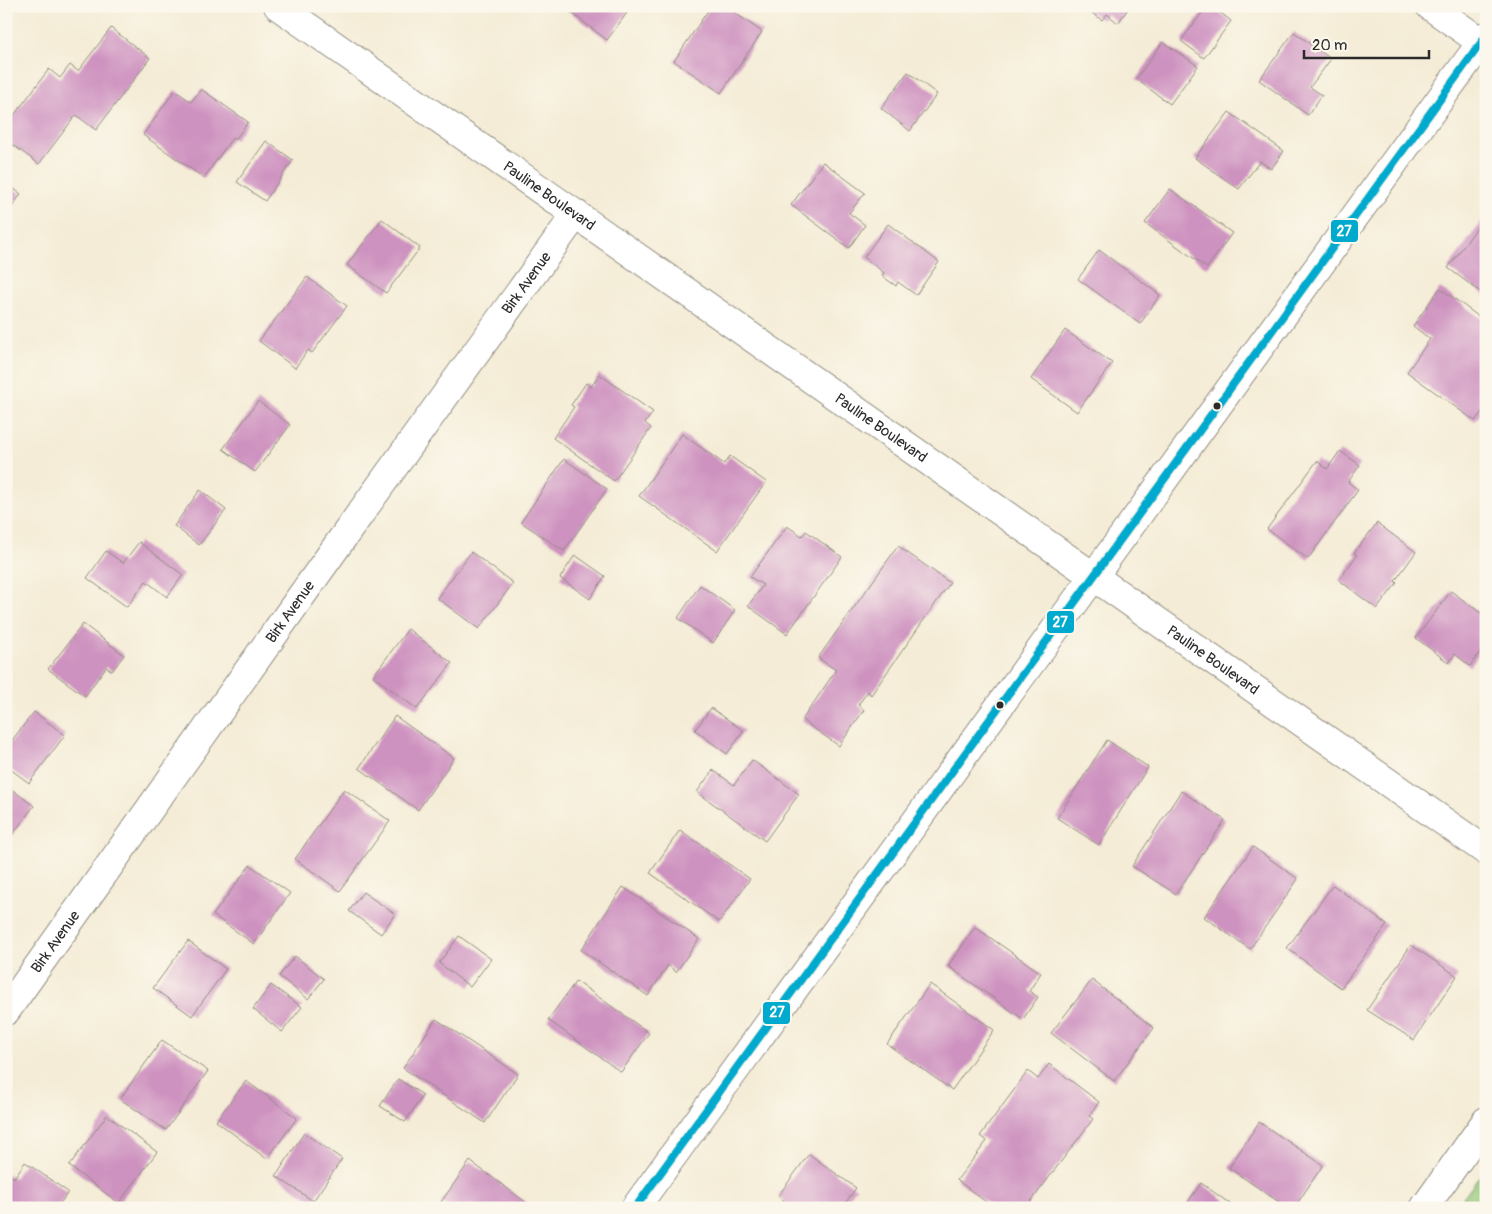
<svg xmlns="http://www.w3.org/2000/svg" width="1492" height="1214" viewBox="0 0 1492 1214" font-family="Pangolin,sans-serif">
<style>
.green{fill:#95c878;stroke:#607a52}
.building{fill:#ce92c0}
.lines{fill:none;stroke-linecap:round;stroke-linejoin:round}
.minor-casing{stroke:#908c80;stroke-width:30}
.tertiary-casing{stroke:#908c80;stroke-width:30}
.minor{stroke:#fff;stroke-width:28}
.tertiary{stroke:#fff;stroke-width:28}
.bus-1-casing{stroke:#fbf7ec;stroke-width:11}
.bus-1{stroke:#00a9ce;stroke-width:8}
.bus-dot{fill:#2b2b2b;stroke:#fbf7ec;stroke-width:2}
.labels{text-anchor:middle;dominant-baseline:central;stroke-width:4.5;stroke-linejoin:round;paint-order:stroke}
.street-label{font-size:15px;fill:#2b2b2b;stroke:#fbf7ec}
.line-badge{stroke:#fbf7ec;stroke-width:2}
.badge-label{font-size:14px;text-anchor:middle;font-weight:bold;fill:#fff}
</style>
<rect width="100%" height="100%" fill="#fbf7ec"/>
<filter id="ink" filterUnits="userSpaceOnUse"><feTurbulence type="fractalNoise" baseFrequency=".02" numOctaves="2"/><feDisplacementMap in="SourceGraphic" scale="10" xChannelSelector="R" yChannelSelector="G"/><feConvolveMatrix kernelMatrix="1 2 1 2 8 2 1 2 1" color-interpolation-filters="sRGB"/></filter>
<filter id="wash" filterUnits="userSpaceOnUse"><feTurbulence type="fractalNoise" baseFrequency=".0096" numOctaves="4" result="noise"/><feDisplacementMap in="SourceGraphic" scale="20" xChannelSelector="R" yChannelSelector="G"/><feGaussianBlur stdDeviation="1.12" result="paint"/><feColorMatrix in="noise" values="0 0 0 0 0 0 0 0 0 0 0 0 0 0 0 0 0 1.4 0 .05"/><feComposite in="paint" operator="in"/></filter>
<g filter="url(#wash)">
<rect width="100%" height="100%" fill="#f4ecd6"/>
<!-- green -->
<path class="green" d="M1486 1167V1208H1456Z"/>
<g id="blocks">
<!-- building -->
<path class="building" d="M566 6H632L607 40 565 8Z
M711 6H725L762 32 721 93 674 61Z
M1082 6H1130L1118 23 1107 14 1102 20Z
M1207 6H1212L1231 21 1204 58 1181 41Z
M111 28 150 58 96 130 76 115 39 164 6 140V126L49 69 60 78 70 65 78 71Z
M1294 32 1331 59 1310 87 1322 95 1308 115 1259 80Z
M1163 42 1198 66 1170 104 1136 79Z
M908 72 937 94 910 131 881 108Z
M201 89 248 122 235 140 232 138 204 178 143 135 175 90 191 102Z
M1229 112 1284 151 1271 169 1260 161 1239 189 1195 158Z
M266 141 293 160 265 201 237 182Z
M823 162 865 193 849 213 865 225 849 248 791 205Z
M6 183 21 194 6 215Z
M1170 189 1232 233 1207 268 1145 223Z
M1486 215V296L1448 268Z
M382 219 420 248 386 293 347 265Z
M888 224 939 262 916 295 898 282 896 286 882 276 884 273 864 257Z
M1099 250 1160 295 1140 324 1078 279Z
M307 277 347 306 312 353 308 350 295 368 259 341Z
M1440 288 1486 322V411L1484 409 1475 421 1407 372 1430 339 1413 326Z
M1065 330 1112 363 1077 412 1031 379Z
M599 374 653 412 645 423 651 428 614 481 553 438 574 407 571 405 586 383 591 387Z
M258 401 290 425 255 472 223 449Z
M682 434 724 464 730 456 766 482 717 551 639 496Z
M1340 451 1360 465 1348 482 1358 490 1308 559 1267 529 1317 461 1327 469Z
M564 459 607 489 564 551 521 522Z
M200 490 226 510 199 545 174 526Z
M1377 523 1416 552 1395 581 1397 583 1377 609 1339 580 1357 555 1354 553Z
M787 526 802 536 806 531 842 557 787 634 748 606 763 585 750 577Z
M139 542 183 575 167 597 146 581 127 607 87 578 106 551 123 563Z
M898 546 950 583 871 695 868 691 858 705 864 710 839 746 802 720 836 670 818 658Z
M471 552 513 583 479 629 437 598Z
M575 555 605 576 590 599 560 578Z
M700 585 735 610 713 643 678 618Z
M1451 591 1486 617V644L1470 666 1455 654 1449 663 1416 638Z
M83 624 124 655 112 671 106 667 85 696 48 669Z
M408 629 452 663 417 709 373 676Z
M711 708 744 731 727 754 695 730Z
M34 712 65 735 29 783 6 766V748Z
M395 716 454 758 418 810 359 768Z
M1107 740 1148 767 1099 845 1057 818Z
M752 760 799 794 765 841 697 792 713 770 734 785Z
M6 785 34 806 6 843Z
M344 789 390 821 340 891 295 859Z
M1181 791 1225 820 1176 894 1132 866Z
M680 830 750 879 719 922 650 873Z
M1253 847 1298 879 1250 949 1204 917Z
M250 865 290 893 254 944 213 915Z
M1333 885 1387 925 1341 988 1287 948Z
M623 887 699 939 676 972 668 965 648 996 581 950Z
M363 892 395 914 381 934 349 911Z
M975 927 1041 973 1029 991 1038 997 1023 1019 948 966Z
M459 936 491 959 470 987 439 963Z
M188 941 226 969 192 1016 153 988Z
M1411 945 1457 976 1414 1040 1367 1010Z
M295 956 324 979 308 999 279 976Z
M1092 980 1154 1028 1114 1081 1051 1033Z
M576 981 649 1033 621 1072 548 1020Z
M930 984 994 1030 952 1090 887 1044Z
M271 985 302 1007 282 1032 253 1009Z
M436 1019 518 1074 485 1123 403 1068Z
M162 1040 208 1071 166 1130 120 1099Z
M1049 1064 1099 1102 1089 1116 1093 1119 1026 1208H994L957 1180 987 1141 980 1136 1028 1071 1038 1079Z
M398 1079 423 1095 405 1122 380 1106Z
M246 1081 297 1118 267 1159 216 1121Z
M107 1115 157 1152 119 1203 69 1166Z
M1259 1122 1323 1165 1294 1208H1288L1229 1168Z
M304 1133 342 1159 313 1201 276 1176Z
M809 1154 856 1188 842 1208H793L778 1196Z
M470 1161 527 1203 524 1208H449L441 1202Z
M25 1162 68 1192 57 1208H6V1178L9 1174 14 1178Z
M1201 1183 1236 1208H1184Z"/>
</g>
</g>
<g filter="url(#ink)">
<use href="#blocks" fill-opacity="0" stroke="#908c80" stroke-width="1"/>
<g class="lines">
<defs>
<g id="minor">
<path d="M1430 6 1481 42"/>
<path id="s1" d="M6 1011 339 543 576 214"/>
<path d="M1424 1208 1486 1121"/>
</g>
<g id="tertiary">
<path id="s2" d="M278 6 1486 851"/>
<path d="M635 1208C917 816 1204 428 1486 36"/>
</g>
</defs>
<!-- minor casing -->
<use href="#minor" class="minor-casing"/>
<!-- tertiary casing -->
<use href="#tertiary" class="tertiary-casing"/>
<!-- minor -->
<use href="#minor" class="minor"/>
<!-- tertiary -->
<use href="#tertiary" class="tertiary"/>
<defs>
<path id="bus-1" d="M635 1208 1486 36"/>
</defs>
<!-- bus-1 casing -->
<use href="#bus-1" class="bus-1-casing"/>
<!-- bus-1 -->
<use href="#bus-1" class="bus-1"/>
</g>
</g>
<!-- markers -->
<g class="bus-dot">
<circle cx="1217" cy="406" r="4.5"/>
<circle cx="1000" cy="705" r="4.5"/>
</g>
<g class="labels">
<!-- street labels -->
<g class="street-label">
<text stroke="none"><textPath href="#s2" startOffset="331">Pauline Boulevard</textPath></text>
<text stroke="none"><textPath href="#s1" startOffset="895">Birk Avenue</textPath></text>
<text stroke="none"><textPath href="#s2" startOffset="736">Pauline Boulevard</textPath></text>
<text stroke="none"><textPath href="#s1" startOffset="490">Birk Avenue</textPath></text>
<text stroke="none"><textPath href="#s2" startOffset="1141">Pauline Boulevard</textPath></text>
<text stroke="none"><textPath href="#s1" startOffset="85">Birk Avenue</textPath></text>
</g>
</g>
<g class="line-badge">
<rect x="1330" y="219" width="29" height="24" rx="5" fill="#00a9ce"/>
<rect x="1046" y="610" width="29" height="24" rx="5" fill="#00a9ce"/>
<rect x="762" y="1001" width="29" height="24" rx="5" fill="#00a9ce"/>
</g>
<g class="badge-label">
<text x="1344" y="236">27</text>
<text x="1060" y="627">27</text>
<text x="777" y="1017">27</text>
</g>
<!-- margin -->
<rect width="1492" height="1214" fill="none" stroke="#fbf7ec" stroke-width="25"/>
<!-- scale -->
<path d="M1304 50v8h125v-8" fill="none" stroke="#2b2b2b" stroke-width="2.5"/>
<text x="1312" y="50" font-size="15" fill="#2b2b2b" stroke="#fbf7ec" stroke-width="4" paint-order="stroke">20 m</text>
</svg>
